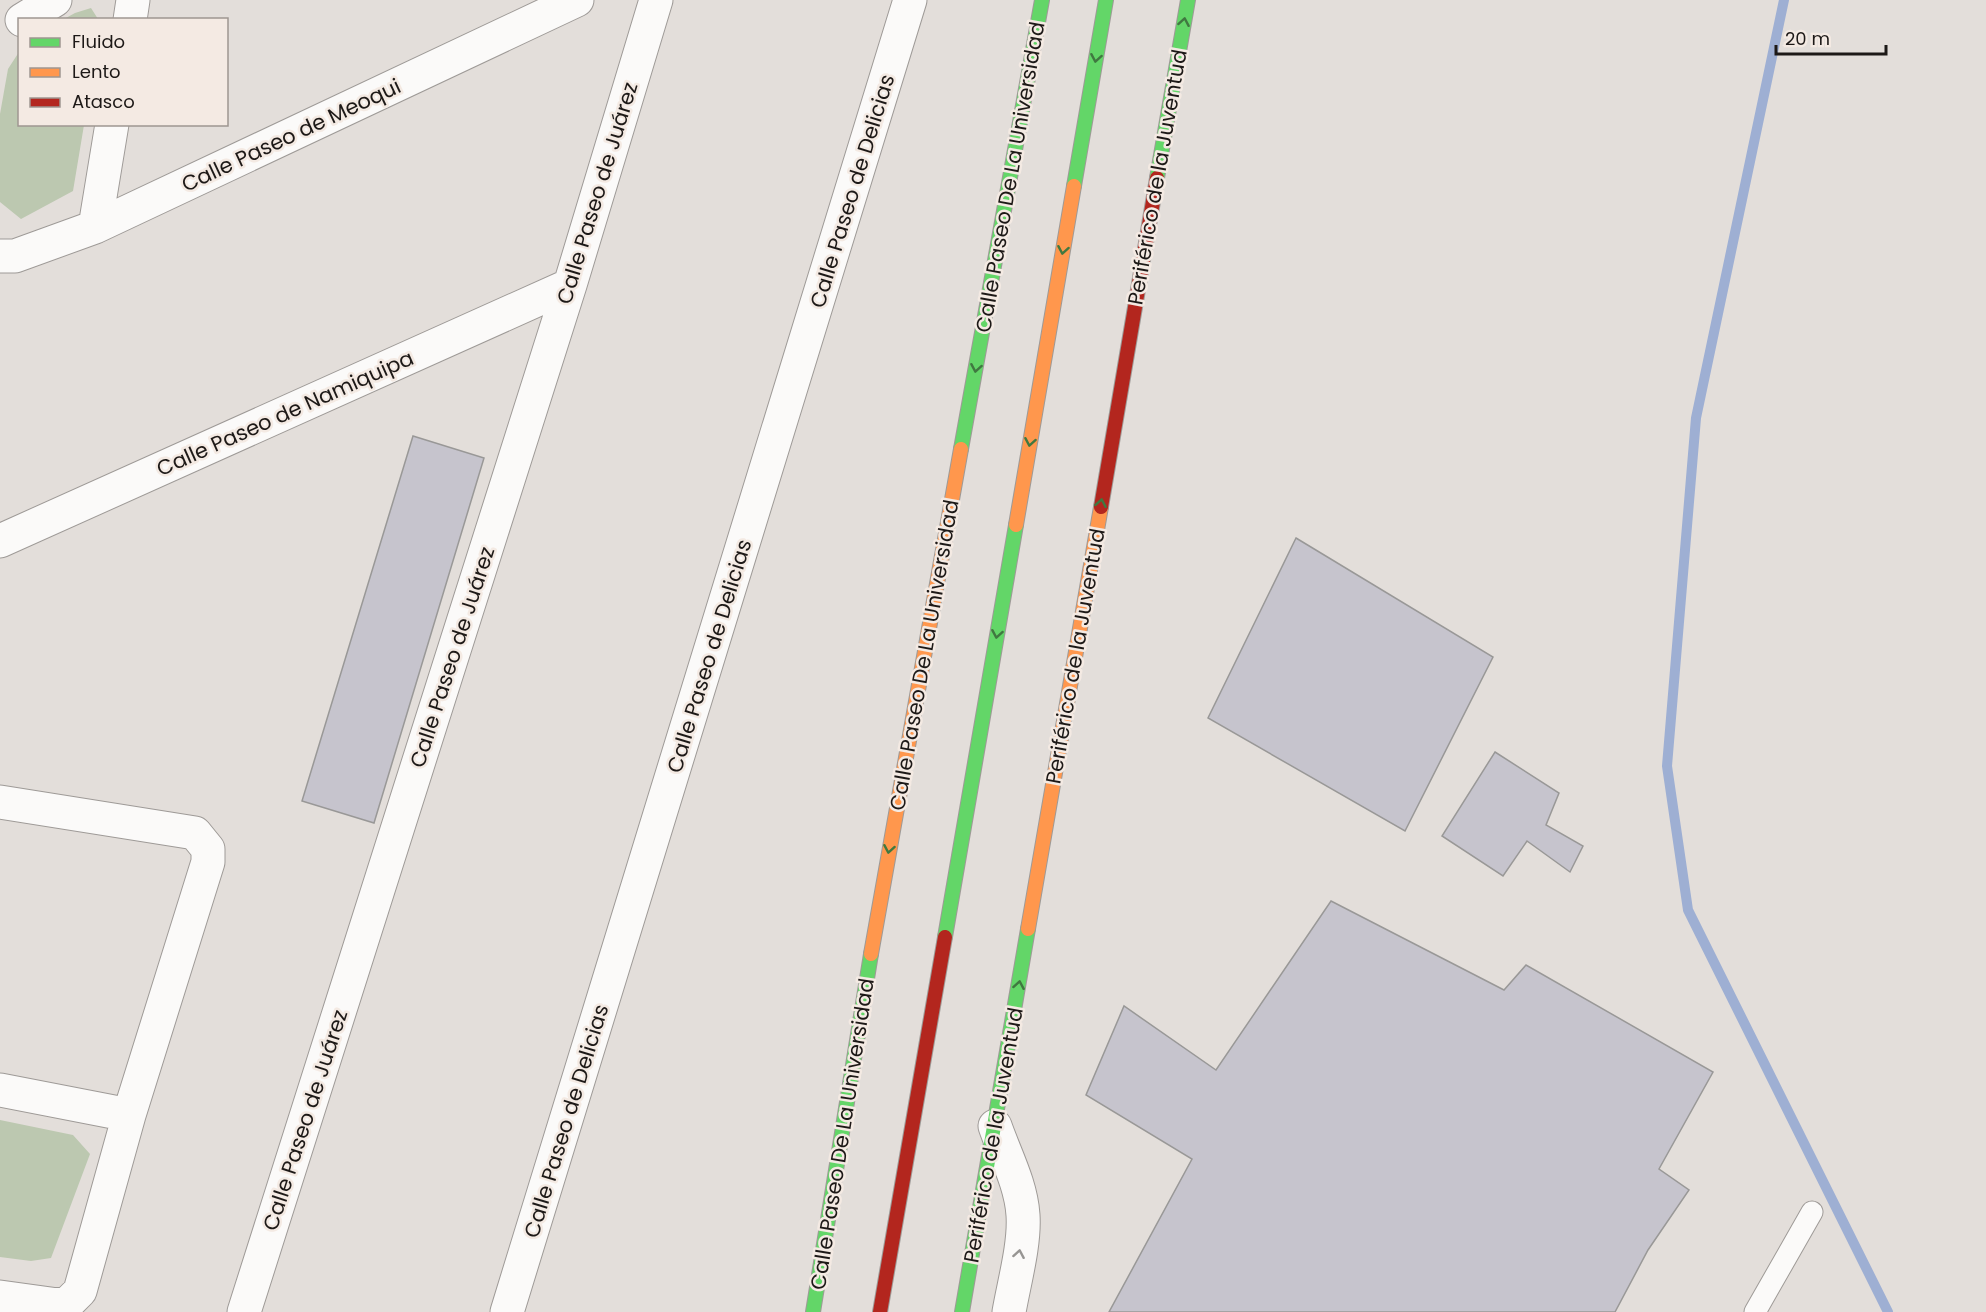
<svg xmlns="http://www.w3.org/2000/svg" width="1986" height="1312" viewBox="0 0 1986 1312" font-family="Poppins,sans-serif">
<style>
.green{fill:#bcc8b0}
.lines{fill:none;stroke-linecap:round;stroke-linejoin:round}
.stream{stroke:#9eafd3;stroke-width:10}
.building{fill:#c6c4cd;stroke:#999897;stroke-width:1.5}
.lane-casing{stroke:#9e9a97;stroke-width:23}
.street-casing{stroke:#9e9a97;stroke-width:35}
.fast-casing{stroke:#9e9a97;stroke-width:16}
.slow-casing{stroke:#9e9a97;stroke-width:16}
.jam-casing{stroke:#9e9a97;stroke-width:16}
.lane{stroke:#fbfaf9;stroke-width:21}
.street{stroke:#fbfaf9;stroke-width:33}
.fast{stroke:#63d668;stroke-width:14}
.slow{stroke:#ff974d;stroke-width:14}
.jam{stroke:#b3261e;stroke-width:14}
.oneway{stroke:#407840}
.oneway2{stroke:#979593}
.labels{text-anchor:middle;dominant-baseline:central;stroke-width:5;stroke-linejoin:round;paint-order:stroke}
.street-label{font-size:21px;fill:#1d1917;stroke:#f4eae3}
</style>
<rect width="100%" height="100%" fill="#e3deda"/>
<!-- green -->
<path class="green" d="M91 8 98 19H64L75 13Z
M19 52 20 124 84 125 73 191 21 219 0 202V114L8 69Z
M0 1120 73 1135 90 1154 51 1258 31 1261 0 1257Z"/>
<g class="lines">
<!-- stream -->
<path class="stream" d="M1784 0 1696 418 1667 766 1688 910 1888 1312"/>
</g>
<!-- building -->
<path class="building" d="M413 436 484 458 374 823 302 801Z
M1296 538 1493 657 1405 831 1208 718Z
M1495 752 1559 793 1546 825 1583 846 1570 872 1527 841 1503 876 1442 836Z
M1331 901 1504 990 1526 965 1713 1072 1659 1169 1689 1190 1648 1250 1615 1312H1109L1192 1159 1086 1095 1124 1006 1216 1070Z"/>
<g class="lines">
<defs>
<path id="lane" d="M1755 1312 1812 1212"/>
<path id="street" d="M22 20 55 0
M130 20 133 0
M95 227 112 124
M0 256H15L95 227 577 0
M0 541 570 285
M0 802 195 833 208 849V862L129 1115 80 1291 68 1303 58 1305 0 1297
M0 1090 129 1115
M995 1126C1005 1155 1021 1184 1023 1215 1025 1244 1014 1283 1009 1312
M244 1312 570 285 656 0
M507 1312 910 0"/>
<path id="fast" d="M1157 178 1188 0
M1074 186 1106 0
M961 449 1042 0
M945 937 1016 525
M813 1312 871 954
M962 1312 1028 929"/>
<path id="slow" d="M1016 525 1074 186
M1028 929 1101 507
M871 954 961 449"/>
<path id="jam" d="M1101 507 1157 178
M880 1312 945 937"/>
</defs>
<!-- lane casing -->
<use href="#lane" class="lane-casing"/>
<!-- street casing -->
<use href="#street" class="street-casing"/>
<!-- fast casing -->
<use href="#fast" class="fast-casing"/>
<!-- slow casing -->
<use href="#slow" class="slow-casing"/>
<!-- jam casing -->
<use href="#jam" class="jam-casing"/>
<!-- lane -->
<use href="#lane" class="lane"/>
<!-- street -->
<use href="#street" class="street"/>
<!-- fast -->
<use href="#fast" class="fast"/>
<!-- slow -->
<use href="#slow" class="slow"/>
<!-- jam -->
<use href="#jam" class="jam"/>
</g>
<!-- one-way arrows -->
<defs><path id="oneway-chevron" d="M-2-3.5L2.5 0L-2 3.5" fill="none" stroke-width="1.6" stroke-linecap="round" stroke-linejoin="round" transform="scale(1.5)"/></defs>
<g class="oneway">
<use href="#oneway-chevron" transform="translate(1184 22) rotate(-80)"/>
<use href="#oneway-chevron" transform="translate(1096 58) rotate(100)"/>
<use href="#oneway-chevron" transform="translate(1063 250) rotate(100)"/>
<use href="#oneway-chevron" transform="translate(976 368) rotate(100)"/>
<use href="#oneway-chevron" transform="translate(1030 442) rotate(100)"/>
<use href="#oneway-chevron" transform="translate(1101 503) rotate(-80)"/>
<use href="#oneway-chevron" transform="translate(997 634) rotate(100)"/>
<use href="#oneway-chevron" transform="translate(889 849) rotate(100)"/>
<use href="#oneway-chevron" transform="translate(1019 985) rotate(-80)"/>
</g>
<use class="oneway2" href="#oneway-chevron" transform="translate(1019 1254) rotate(-80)"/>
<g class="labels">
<!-- street labels -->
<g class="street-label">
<text transform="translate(291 135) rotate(-25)">Calle Paseo de Meoqui</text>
<text transform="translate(1010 177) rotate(-80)">Calle Paseo De La Universidad</text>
<text transform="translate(1157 177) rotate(-80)">Periférico de la Juventud</text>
<text transform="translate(852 191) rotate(-73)">Calle Paseo de Delicias</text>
<text transform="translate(597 193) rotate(-73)">Calle Paseo de Juárez</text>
<text transform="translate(285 413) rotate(-24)">Calle Paseo de Namiquipa</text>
<text transform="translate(924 655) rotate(-80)">Calle Paseo De La Universidad</text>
<text transform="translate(709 656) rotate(-73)">Calle Paseo de Delicias</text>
<text transform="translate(1075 656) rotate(-80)">Periférico de la Juventud</text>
<text transform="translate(452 657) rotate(-72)">Calle Paseo de Juárez</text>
<text transform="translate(305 1120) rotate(-72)">Calle Paseo de Juárez</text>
<text transform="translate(566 1121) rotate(-73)">Calle Paseo de Delicias</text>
<text transform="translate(842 1134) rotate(-81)">Calle Paseo De La Universidad</text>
<text transform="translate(993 1135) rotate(-80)">Periférico de la Juventud</text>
</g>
</g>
<!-- legend -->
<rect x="18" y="18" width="210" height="108" fill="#f4eae3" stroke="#9e9691" stroke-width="1.5"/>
<rect x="30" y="38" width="30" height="9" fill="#63d668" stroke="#9e9691" stroke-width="1.5"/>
<text x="72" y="48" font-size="18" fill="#1d1917">Fluido</text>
<rect x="30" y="68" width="30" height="9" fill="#ff974d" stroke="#9e9691" stroke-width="1.5"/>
<text x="72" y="78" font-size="18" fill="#1d1917">Lento</text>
<rect x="30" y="98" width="30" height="9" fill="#b3261e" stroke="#9e9691" stroke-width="1.5"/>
<text x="72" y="108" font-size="18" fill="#1d1917">Atasco</text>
<!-- scale -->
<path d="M1776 45v9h110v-9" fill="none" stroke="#1d1917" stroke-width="3"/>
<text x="1785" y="45" font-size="18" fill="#1d1917" stroke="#f4eae3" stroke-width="4.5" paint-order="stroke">20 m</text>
</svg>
